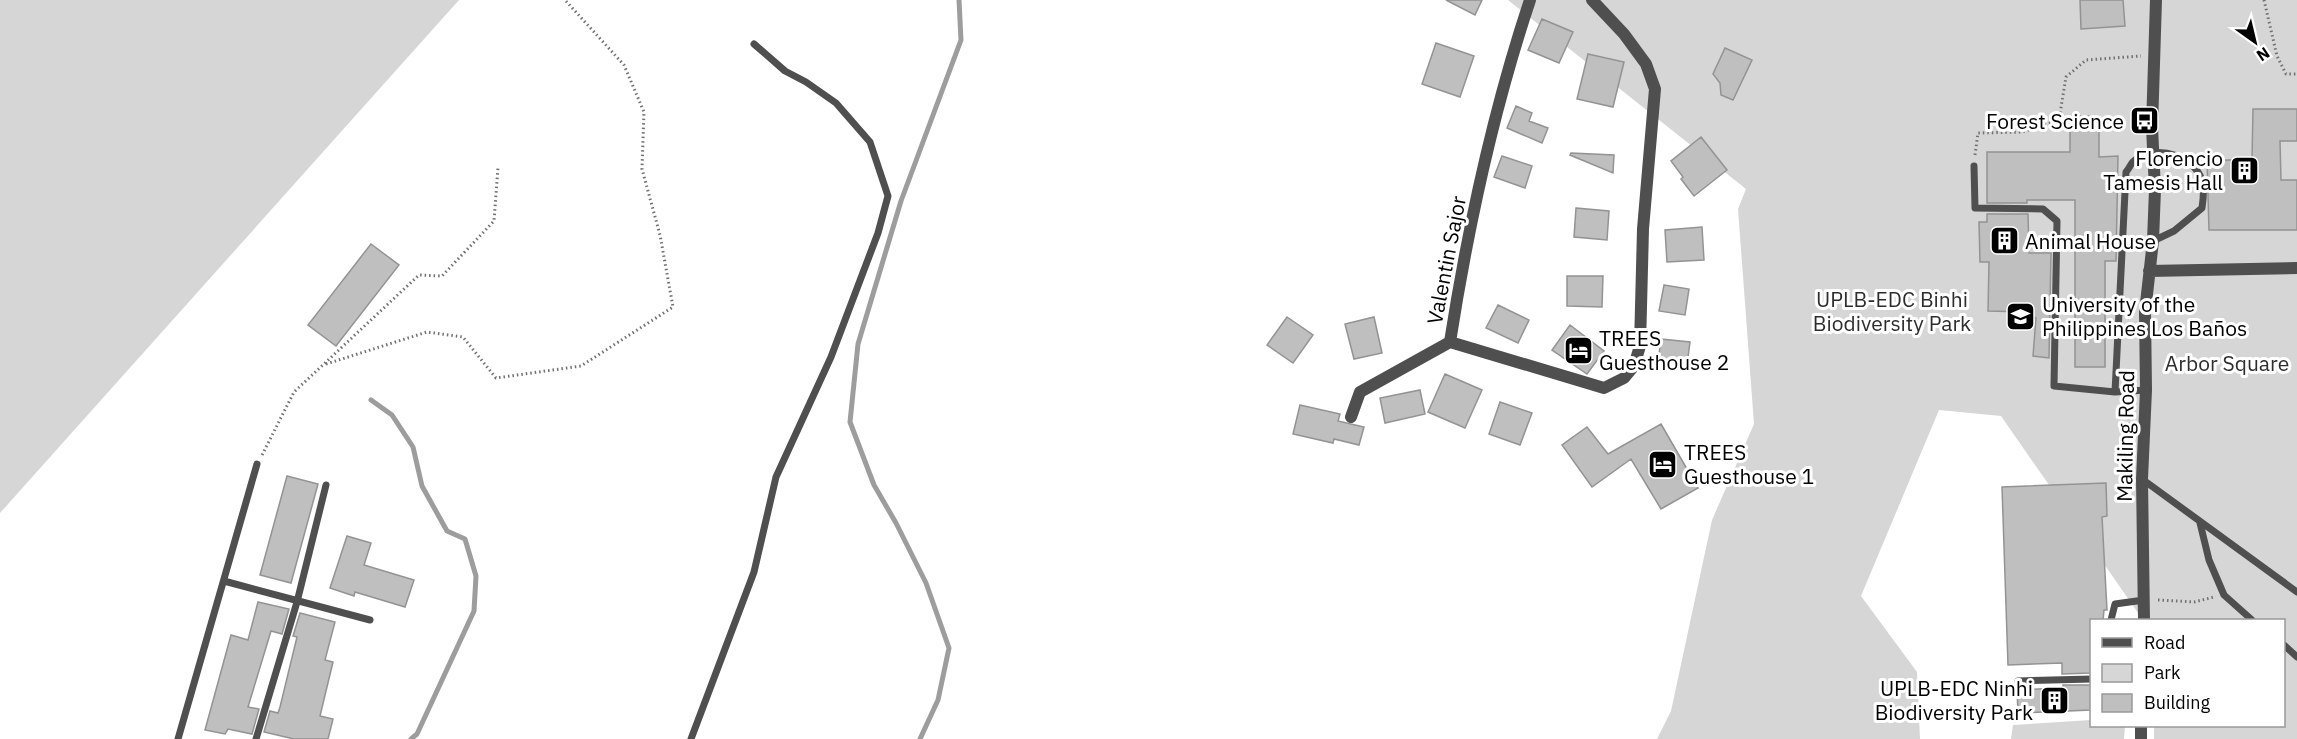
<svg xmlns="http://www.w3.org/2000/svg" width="2297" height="739" viewBox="0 0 2297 739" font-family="'IBM Plex Sans',sans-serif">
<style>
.green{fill:#d6d6d6}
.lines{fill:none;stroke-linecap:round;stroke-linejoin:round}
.stream{stroke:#9d9d9d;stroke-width:5}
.building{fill:#bfbfbf;stroke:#939393;stroke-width:1.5}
.path{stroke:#717171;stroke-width:3;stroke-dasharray:1.5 3;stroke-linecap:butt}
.service{stroke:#4f4f4f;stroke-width:7}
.minor{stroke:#4f4f4f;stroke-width:12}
.labels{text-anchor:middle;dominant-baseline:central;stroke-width:6;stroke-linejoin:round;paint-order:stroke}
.poi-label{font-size:21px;fill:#000;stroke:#fff;text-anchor:start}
.street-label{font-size:21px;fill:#000;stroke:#fff}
.park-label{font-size:21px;fill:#2d2d2d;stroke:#fff}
</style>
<rect width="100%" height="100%" fill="#fff"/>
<!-- green -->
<path class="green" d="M0 0H459L0 513Z
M1508 0H2297V739H2154V726H2284V620H2143L2001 416 1939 410 1861 596 1917 672 1920 739H1657L1671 711 1712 520 1754 424 1738 209 1746 189Z
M2091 720 2092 726H2125L2124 739H2011L2013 725Z"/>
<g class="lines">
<!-- stream -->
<path class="stream" d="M371 400 392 415 413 447 422 486 447 531 465 539 476 576 474 611 417 734 411 739
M920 739 938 700 949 648 926 583 896 523 874 485 850 422 858 344 901 201 961 40 959 0"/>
</g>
<!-- building -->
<path class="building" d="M1446 0H1482L1475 15Z
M2080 0H2123L2125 26 2081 29Z
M1542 19 1573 32 1559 63 1528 50Z
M1436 43 1474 56 1460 97 1422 84Z
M1725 48 1752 60 1733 100 1721 95 1720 83 1713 74Z
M1588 54 1624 62 1613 107 1577 99Z
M1516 106 1532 113 1529 121 1548 128 1542 143 1507 128Z
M2253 109H2297V141H2280L2281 180H2297V230H2209L2207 161 2252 159Z
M2070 116H2099V157L2118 156 2116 261H2105V367H2075V200H2027V203H1987V152H2070Z
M1701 137 1727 170 1694 196 1681 179 1683 177 1671 161Z
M1571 153 1614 155 1613 173 1570 155Z
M1502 156 1532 166 1525 188 1494 177Z
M1576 208 1609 211 1607 240 1574 237Z
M1987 214H2028L2029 253H2051L2049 358 2033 356 2036 318 2026 317 2027 312 1988 311 1989 262H1980L1979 222H1987Z
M1702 227 1704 260 1667 262 1665 230Z
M371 244 399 265 336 346 308 325Z
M1567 276H1603L1602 307 1567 306Z
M1664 285 1689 289 1685 315 1659 311Z
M1498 305 1529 320 1518 343 1486 328Z
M1287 317 1313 335 1293 363 1267 345Z
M1374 317 1382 353 1354 359 1345 324Z
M1570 325 1604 351 1587 374 1552 350Z
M1661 339 1690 342 1687 365 1658 362Z
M1445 374 1482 390 1465 428 1428 412Z
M1420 390 1425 414 1385 423 1380 398Z
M1500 402 1532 413 1520 445 1489 434Z
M1300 405 1340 414 1338 421 1364 427 1359 445 1334 439 1333 443 1293 434Z
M1661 424 1698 488 1661 509 1631 459 1592 487 1562 445 1587 427 1608 454Z
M287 476 318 484 291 583 260 575Z
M2106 483 2107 516 2102 517 2107 610H2104L2103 621H2091V673L2062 674V663L2008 665 2002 487Z
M347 536 371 543 364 565 414 580 405 607 355 592 354 596 330 588Z
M258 602 289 609 282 634 271 631 248 707 259 709 252 734 228 729 225 734 205 730 231 635 248 640Z
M300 613 335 622 325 660 333 662 320 716 333 719 328 739H294L264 732 270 711 278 713 280 707 297 637 293 636Z
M2063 685H2091V710L2018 713 2017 690 2063 688Z"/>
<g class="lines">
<!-- path -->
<path class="path" d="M2264 0 2277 56 2286 74H2297
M1975 155 1978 133 2022 132 2059 120 2066 77 2086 60 2141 56
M326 364 427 332 463 337 496 378 581 366 673 307 660 235 642 169 644 112 624 65 565 0
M2128 400 2129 430
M262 455 294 392 419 275 442 276 494 221 498 168
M2158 600 2194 602 2214 597"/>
<!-- service -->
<path class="service" d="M1974 166 1975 208 2043 209 2057 221 2054 386 2115 392 2146 390
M2115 392 2126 172C2129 169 2131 163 2134 161 2156 142 2199 157 2203 185 2204 192 2203 201 2202 208L2174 231 2153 241
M2142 479 2297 592
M2200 523 2209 560 2224 595 2252 620
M224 581 370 620
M2111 620 2115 604 2144 600
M2284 645 2297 657
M2018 681 2092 679
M178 739 257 464
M256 739 297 602 326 485
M691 739 754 572 776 477 831 357 878 233 888 196 870 142 836 103 806 82 785 71 754 44"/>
<!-- minor -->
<path class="minor" d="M1530 0C1493 111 1468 227 1450 342L1604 388 1624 378 1634 366 1640 346 1643 229 1655 89 1646 64 1624 34 1592 0
M2149 271 2297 268
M1351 417 1360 392 1450 342
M2144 620 2142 479 2146 390 2145 312 2153 241 2155 189 2152 127 2156 0
M2141 739V726"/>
</g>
<!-- icons -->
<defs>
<symbol id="bus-square" viewBox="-11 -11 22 22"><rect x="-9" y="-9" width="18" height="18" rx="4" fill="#000" stroke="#fff"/><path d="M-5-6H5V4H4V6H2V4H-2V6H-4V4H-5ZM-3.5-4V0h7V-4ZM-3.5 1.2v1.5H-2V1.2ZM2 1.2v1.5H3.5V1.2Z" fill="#fff"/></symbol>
<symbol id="building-square" viewBox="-11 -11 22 22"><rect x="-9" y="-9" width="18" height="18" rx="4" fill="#000" stroke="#fff"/><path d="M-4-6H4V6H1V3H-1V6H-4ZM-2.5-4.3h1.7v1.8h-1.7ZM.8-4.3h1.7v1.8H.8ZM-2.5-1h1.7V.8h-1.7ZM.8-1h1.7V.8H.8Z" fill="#fff"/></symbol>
<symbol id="university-square" viewBox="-11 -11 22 22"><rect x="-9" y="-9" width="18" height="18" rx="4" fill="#000" stroke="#fff"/><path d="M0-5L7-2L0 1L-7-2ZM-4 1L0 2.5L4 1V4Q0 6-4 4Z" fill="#fff"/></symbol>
<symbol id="hotel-square" viewBox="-11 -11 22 22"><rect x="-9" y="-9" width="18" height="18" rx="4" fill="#000" stroke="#fff"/><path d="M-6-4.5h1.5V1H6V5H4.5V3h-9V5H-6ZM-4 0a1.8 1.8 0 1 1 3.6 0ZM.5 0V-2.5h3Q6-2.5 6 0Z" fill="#fff"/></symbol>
</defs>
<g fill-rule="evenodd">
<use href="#bus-square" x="2128" y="104" width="33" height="33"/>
<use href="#building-square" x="2228" y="154" width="33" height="33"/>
<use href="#building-square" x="1988" y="224" width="33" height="33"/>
<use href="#university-square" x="2004" y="300" width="33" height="33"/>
<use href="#hotel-square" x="1562" y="334" width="33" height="33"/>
<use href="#hotel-square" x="1646" y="448" width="33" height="33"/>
<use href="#building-square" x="2038" y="684" width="33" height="33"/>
</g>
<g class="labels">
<!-- poi labels -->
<g class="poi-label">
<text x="2124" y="121" text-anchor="end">Forest Science</text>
<text x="2223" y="158" text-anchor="end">Florencio<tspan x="2223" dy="24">Tamesis Hall</tspan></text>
<text x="2025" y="241">Animal House</text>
<text x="2042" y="304">University of the<tspan x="2042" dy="24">Philippines Los Baños</tspan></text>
<text x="1599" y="338">TREES<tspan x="1599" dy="24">Guesthouse 2</tspan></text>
<text x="1684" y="452">TREES<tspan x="1684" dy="24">Guesthouse 1</tspan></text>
<text x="2033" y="688" text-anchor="end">UPLB-EDC Ninhi<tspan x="2033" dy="24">Biodiversity Park</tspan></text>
</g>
<!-- street labels -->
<g class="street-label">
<text transform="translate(1446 260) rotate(-79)">Valentin Sajor</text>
<text transform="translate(2125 436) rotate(-89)">Makiling Road</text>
</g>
<!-- park labels -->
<g class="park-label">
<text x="1892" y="299">UPLB-EDC Binhi<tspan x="1892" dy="24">Biodiversity Park</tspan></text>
<text x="2227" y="363">Arbor Square</text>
</g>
</g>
<!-- legend -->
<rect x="2090" y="619" width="195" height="108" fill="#ffffff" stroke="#999999" stroke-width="1.5"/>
<rect x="2102" y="638" width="30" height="9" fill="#4f4f4f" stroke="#999999" stroke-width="1.5"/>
<text x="2144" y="649" font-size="18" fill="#000000">Road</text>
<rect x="2102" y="664" width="30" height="18" fill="#d6d6d6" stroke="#999999" stroke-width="1.5"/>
<text x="2144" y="679" font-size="18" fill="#000000">Park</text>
<rect x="2102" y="694" width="30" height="18" fill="#bfbfbf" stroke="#999999" stroke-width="1.5"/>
<text x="2144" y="709" font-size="18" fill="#000000">Building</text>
<!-- north arrow -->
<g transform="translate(2255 42) rotate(146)" stroke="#ffffff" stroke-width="4.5" paint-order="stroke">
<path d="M0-4.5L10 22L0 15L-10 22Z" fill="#000000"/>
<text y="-9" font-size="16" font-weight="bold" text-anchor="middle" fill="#000000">N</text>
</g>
</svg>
